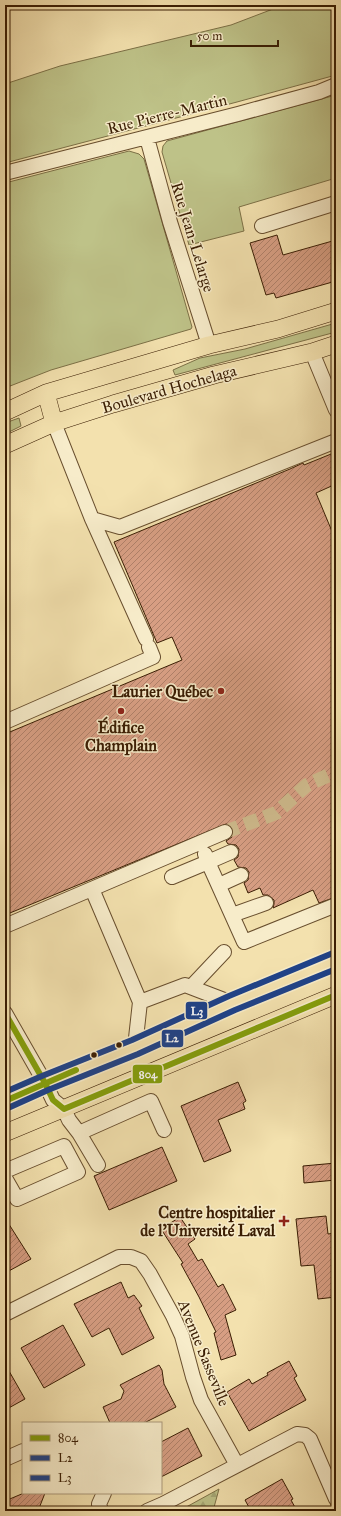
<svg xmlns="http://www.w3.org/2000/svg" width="341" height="1516" viewBox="0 0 341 1516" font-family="'IM FELL Great Primer',serif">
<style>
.grass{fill:#bec288;stroke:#7c7046}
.forest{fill:url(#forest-firs);stroke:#7c7046}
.building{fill:url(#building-hatch);stroke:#3a1d03}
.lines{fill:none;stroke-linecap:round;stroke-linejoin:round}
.minor-tunnel{stroke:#ceba8c;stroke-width:14;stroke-dasharray:14 7;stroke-linecap:butt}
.minor-casing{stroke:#684e2e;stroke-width:16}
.major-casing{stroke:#3a1d03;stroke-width:18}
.minor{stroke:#f7ecca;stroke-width:14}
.major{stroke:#f3e1ae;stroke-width:17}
.bus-1-casing{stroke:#f7ecca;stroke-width:9}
.bus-2-casing{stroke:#f7ecca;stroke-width:9}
.bus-3-casing{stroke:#f7ecca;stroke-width:9}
.bus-1{stroke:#849f0b;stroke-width:6}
.bus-2{stroke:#1e4289;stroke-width:6}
.bus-3{stroke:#1e4289;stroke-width:6}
.poi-dot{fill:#8f2418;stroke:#f7ecca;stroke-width:1.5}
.bus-dot{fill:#3a1d03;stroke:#f7ecca;stroke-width:1.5}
.labels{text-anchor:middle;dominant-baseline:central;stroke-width:3;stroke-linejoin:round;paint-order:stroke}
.street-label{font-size:16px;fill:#3a1d03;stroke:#f7ecca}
.poi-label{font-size:16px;font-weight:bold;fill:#3a1d03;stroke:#f7ecca;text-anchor:end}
.line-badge{stroke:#f7ecca;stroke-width:1.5}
.badge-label{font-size:11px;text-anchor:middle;font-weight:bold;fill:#fff}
</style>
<defs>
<pattern id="forest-firs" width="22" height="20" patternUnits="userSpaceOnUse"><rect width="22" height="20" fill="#bec288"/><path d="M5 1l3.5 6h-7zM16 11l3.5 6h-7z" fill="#a4a674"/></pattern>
<pattern id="building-hatch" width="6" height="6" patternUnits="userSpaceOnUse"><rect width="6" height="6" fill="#d79e83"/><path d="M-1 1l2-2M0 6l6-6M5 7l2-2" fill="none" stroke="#af8069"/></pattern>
</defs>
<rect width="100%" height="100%" fill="#f3e1ae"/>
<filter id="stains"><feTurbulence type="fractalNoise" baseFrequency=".005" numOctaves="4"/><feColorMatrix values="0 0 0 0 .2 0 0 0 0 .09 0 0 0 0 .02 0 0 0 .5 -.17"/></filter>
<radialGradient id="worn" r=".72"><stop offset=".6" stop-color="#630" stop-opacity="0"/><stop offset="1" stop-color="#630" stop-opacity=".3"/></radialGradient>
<!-- grass -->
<path class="grass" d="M275 5H336V75L237 102 5 163V84L60 66 231 25 273 9Z
M336 95V178L239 207 244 231 189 245 162 152 163 146 167 141Z
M129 151 139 154 144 159 192 327 191 329 51 370 5 388V183Z
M336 323V332L175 375 173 370 200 358 245 349Z
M19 418 21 426 5 434V423Z"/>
<!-- forest -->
<path class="forest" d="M219 1489 213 1511H179Z"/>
<!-- building -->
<path class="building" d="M277 235 283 255 336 240V281L276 298 274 293 266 295 250 243Z
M336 452V484L316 493 336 541V897L319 903 313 890 273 908 274 904V900L268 895H263L260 888 248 893 244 883 248 880 249 872 246 868 238 867 234 860 238 857 239 849 236 845 228 844 226 841 232 837 233 833 230 825 226 824 5 915V840L8 839 5 832V817L10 815 5 803V734L182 660 172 637 157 643 114 542 290 469 303 463 304 465Z
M238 1082 246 1101 243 1103 245 1109 218 1120 231 1151 204 1162 181 1106Z
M162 1147 177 1181 109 1210 94 1176Z
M336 1163V1180L304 1183 303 1166Z
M326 1216 328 1234 336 1233V1297L318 1299 314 1265 301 1266 296 1219Z
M180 1217 195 1239 188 1244 198 1261 202 1259 218 1287 223 1284 236 1310 225 1315 236 1355 221 1360 214 1333 216 1332 199 1297 181 1264 183 1263 161 1229Z
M5 1218 31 1259 5 1273Z
M121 1282 128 1298 134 1295 142 1306 139 1308 154 1338 122 1355 109 1328 92 1337 74 1304Z
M63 1325 85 1365 44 1388 21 1348Z
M289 1361 297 1376 294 1378 306 1400 249 1431 227 1392 249 1379 252 1384 268 1375 267 1373Z
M5 1364 25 1399 5 1410Z
M159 1365 162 1370 164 1384 176 1407 144 1423H110L103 1407 121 1399 124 1391 120 1385Z
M188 1428 202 1456 161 1477V1442Z
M282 1479 293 1499 291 1500 297 1511H251L245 1500Z
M24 1493H45L38 1511H5V1501Z"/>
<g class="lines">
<!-- minor-tunnel -->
<path class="minor-tunnel" d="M225 832 276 813 307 785 336 772"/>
<defs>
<path id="minor" d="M147 138 170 222 209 345
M5 173 238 114 319 92 336 85
M262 226 336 203
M312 352 336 410
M54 423 92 519 146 639
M92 519 120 527 336 441
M5 722 153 657 149 647
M205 854 208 862 231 852
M172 877 208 862 244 942 336 905
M219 885 241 875
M92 889 140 1002
M232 915 266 903
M5 926 225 832
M191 987 224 952
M5 1013 45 1083 53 1100 64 1109 69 1120 79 1133 98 1165
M135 1047 140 1002 185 985 232 1003
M79 1133 151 1101 164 1130
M5 1171 64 1146 78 1172 17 1199 5 1178
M5 1314 119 1257H131L141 1261 150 1274 173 1316 182 1336 193 1377 201 1400 237 1465
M5 1459 23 1451
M101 1511 99 1504 104 1493
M147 1511 163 1504 297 1434 305 1435 310 1439 336 1499"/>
<path id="major" d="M46 393 54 423
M5 412 46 393 209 345 278 329 336 311
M5 445 54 423 113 404 214 375 312 352 336 344
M5 1101 45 1083 135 1047 232 1003 336 960
M5 1133 336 995"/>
</defs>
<!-- minor casing -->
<use href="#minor" class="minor-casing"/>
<!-- major casing -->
<use href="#major" class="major-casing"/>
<!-- minor -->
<use href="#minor" class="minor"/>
<!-- major -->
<use href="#major" class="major"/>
<defs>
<path id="bus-1" d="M5 1013 45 1083 53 1100 64 1109 336 995
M5 1101 76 1070"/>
<path id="bus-2" d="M8 1108 48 1090 138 1054 235 1010 336 969"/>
<path id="bus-3" d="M5 1092 42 1076 132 1040 229 996 333 953"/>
</defs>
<!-- bus-1 casing -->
<use href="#bus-1" class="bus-1-casing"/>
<!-- bus-2 casing -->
<use href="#bus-2" class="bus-2-casing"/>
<!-- bus-3 casing -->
<use href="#bus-3" class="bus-3-casing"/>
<!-- bus-1 -->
<use href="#bus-1" class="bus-1"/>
<!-- bus-2 -->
<use href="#bus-2" class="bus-2"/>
<!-- bus-3 -->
<use href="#bus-3" class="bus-3"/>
</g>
<!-- markers -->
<g class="poi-dot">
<circle cx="221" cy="691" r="4"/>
<circle cx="121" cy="711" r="4"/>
<path d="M282 1215h4v4h4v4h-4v4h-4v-4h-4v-4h4z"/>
</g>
<g class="bus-dot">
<circle cx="119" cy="1045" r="3.5"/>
<circle cx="94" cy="1055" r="3.5"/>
</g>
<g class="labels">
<!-- street labels -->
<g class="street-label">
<text transform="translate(167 114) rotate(-14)">Rue Pierre-Martin</text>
<text transform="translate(193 237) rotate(73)">Rue Jean-Lelarge</text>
<text transform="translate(169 389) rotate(-16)">Boulevard Hochelaga</text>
<text transform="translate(204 1353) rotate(68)">Avenue Sasseville</text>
</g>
<!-- poi labels -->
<g class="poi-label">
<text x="213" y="691">Laurier Québec</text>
<text x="121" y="727" text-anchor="middle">Édifice<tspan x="121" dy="18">Champlain</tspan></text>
<text x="275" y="1212">Centre hospitalier<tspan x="275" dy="18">de l'Université Laval</tspan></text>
</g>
</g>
<g class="line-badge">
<rect x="185" y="1001" width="23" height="19" rx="4" fill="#1e4289"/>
<rect x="161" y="1029" width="23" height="19" rx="4" fill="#1e4289"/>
<rect x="132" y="1064" width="31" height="20" rx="4" fill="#849f0b"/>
</g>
<g class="badge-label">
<text x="197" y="1015">L3</text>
<text x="172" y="1042">L2</text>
<text x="148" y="1078">804</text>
</g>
<!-- margin -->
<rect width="341" height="1516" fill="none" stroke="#f3e1ae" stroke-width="20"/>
<rect x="6" y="6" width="329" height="1504" fill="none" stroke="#3a1d03" stroke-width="2"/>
<rect x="10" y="10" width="321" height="1496" fill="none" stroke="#3a1d03"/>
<!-- legend -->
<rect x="22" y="1422" width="140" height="72" fill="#f7ecca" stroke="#ab997a"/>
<rect x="30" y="1435" width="20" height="6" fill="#849f0b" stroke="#ab997a"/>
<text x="58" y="1442" font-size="12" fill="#3a1d03">804</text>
<rect x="30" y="1455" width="20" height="6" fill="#1e4289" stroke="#ab997a"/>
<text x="58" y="1462" font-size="12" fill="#3a1d03">L2</text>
<rect x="30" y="1475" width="20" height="6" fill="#1e4289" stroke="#ab997a"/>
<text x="58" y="1482" font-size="12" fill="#3a1d03">L3</text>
<!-- scale -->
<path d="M191 40v6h87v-6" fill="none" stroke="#3a1d03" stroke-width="2"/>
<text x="197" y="40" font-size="12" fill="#3a1d03" stroke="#f7ecca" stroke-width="3" paint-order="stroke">50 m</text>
<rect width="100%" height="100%" filter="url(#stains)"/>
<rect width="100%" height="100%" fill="url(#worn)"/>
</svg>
